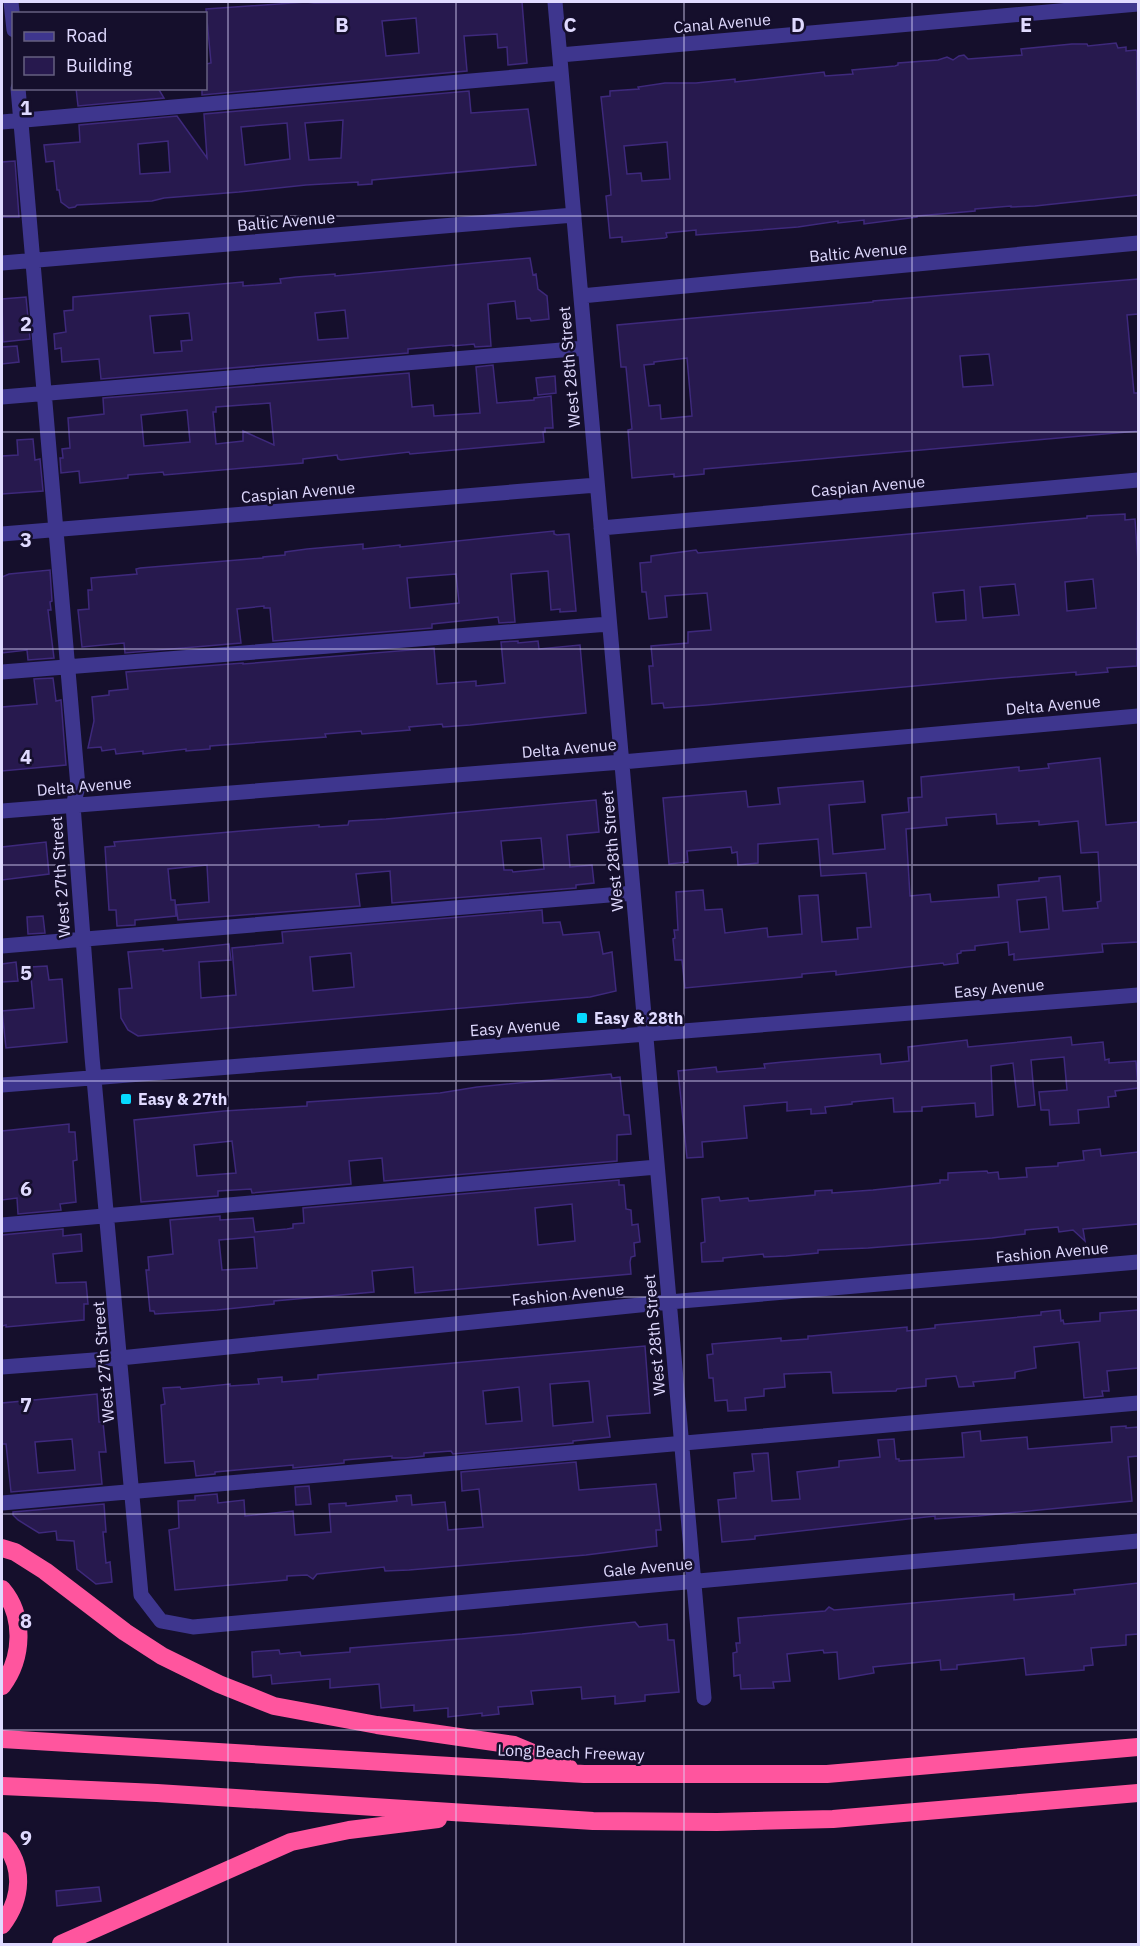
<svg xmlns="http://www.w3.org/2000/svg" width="1140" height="1946" viewBox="0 0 1140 1946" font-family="'IBM Plex Sans',sans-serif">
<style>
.building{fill:#27194e;stroke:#3e297c;stroke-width:1.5;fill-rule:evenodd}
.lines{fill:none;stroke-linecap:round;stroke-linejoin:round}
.minor{stroke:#3e368e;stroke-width:15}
.highway{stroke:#ff559e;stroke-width:18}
.grid{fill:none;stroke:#e0daff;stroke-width:1.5;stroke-opacity:0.55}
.poi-dot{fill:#06d9ff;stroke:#150f2c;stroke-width:2}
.labels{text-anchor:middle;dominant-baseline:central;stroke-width:5;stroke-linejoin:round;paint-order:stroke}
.street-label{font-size:16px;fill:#e0daff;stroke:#150f2c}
.poi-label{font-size:16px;font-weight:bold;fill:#e0daff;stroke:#150f2c;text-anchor:start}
.grid-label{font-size:20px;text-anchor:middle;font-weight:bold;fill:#e0daff;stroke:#150f2c;stroke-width:5;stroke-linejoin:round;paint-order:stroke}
</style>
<rect width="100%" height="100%" fill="#150f2c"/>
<!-- building -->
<path class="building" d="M306 2 314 3 522 2 527 63 508 65 507 47 498 48 497 34 464 36 467 71 202 95V88H206V64L211 63 206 9ZM416 18 419 53 386 56 382 21Z
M1116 43 1118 48 1126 47V51L1136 50 1137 52 1138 195 1035 206 1011 207V206L975 209V211L917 216V217L864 224V220L838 223V221L798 227 696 235V230L666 233 667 237 665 238 622 242V237L610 238 606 196 611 195 610 181 601 97 610 96V91L639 89 638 87 665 83H696L735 79V82L824 72 825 76 853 74 852 70 895 66 898 65V63L938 60 947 57 953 60 959 56 964 55 968 59 1022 55 1021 49 1072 44H1087L1088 46ZM667 142 670 179 642 181 641 173 627 174 624 146Z
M76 88H158L164 98 78 106Z
M469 91 471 113 528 109 536 165 372 180V184L358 185V182L306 185 239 192 164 198 152 201 77 205 75 207 69 208 61 202 59 190H57L54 161 46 162 44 145 80 142 79 125 177 116 207 158 204 114ZM343 120 341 158 309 160 305 123ZM287 123 290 159 245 165 241 127ZM168 141 170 172 140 174 138 144Z
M15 161 19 217H2V162Z
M530 258 533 275 536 274 538 289 547 296 549 319 531 321 530 318 517 319 515 301 488 304 491 346 475 347 474 344 453 346V345L408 349V353L101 379 99 359 62 362 61 348 55 349 54 334 66 332 64 311 73 310V297L243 282V286L281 283 280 279 296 277 335 274V276ZM345 310 348 338 318 340 315 313ZM189 313 192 340 181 341 182 351 154 353 150 316Z
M1138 279V314L1127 315 1134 393H1138V431L704 469V474L674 477V474L632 478 628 430 632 429 626 367H621L617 325 873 302V301ZM989 354 993 385 963 387 960 356ZM687 358 692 416 661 419 660 405 649 406 644 365 654 364V362Z
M26 297 30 339 3 342 2 299Z
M17 346 19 362 2 364V347Z
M493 365 497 403 534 400V398L551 396 553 428H545V432H543L544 442 410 454 409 452 341 460 338 459 337 455 303 459V463L164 475 163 472 128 475V478L80 483 79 471 61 473 60 458H63L62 449 70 448 68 418 104 414 103 398 409 373 412 407 433 405 434 416 480 413 476 367ZM270 403 274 445 243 431V441L216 444 213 412H216V407ZM187 410 190 442 144 446 141 415Z
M555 376 556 393 538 395 536 378Z
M33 439 35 460 40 459 43 491 2 494V456L18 455 17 440Z
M1125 514V520L1135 519 1138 562 1137 666 1107 668 1108 672 1076 675V672L991 679 706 705 664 708 663 703 652 704 649 666H653L651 646 688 643V632L711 630 707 593 665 596 667 617 649 619 646 592H642L640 563 651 562V556L696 550 698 553 1020 524 1087 518V516ZM1093 579 1096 608 1067 611 1065 582ZM1015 584 1019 615 983 618 980 587ZM964 590 966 620 936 622 933 593Z
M554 531V534L557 535 569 534 576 611 560 612V609L551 610 548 571 511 574 515 622 499 623 498 617 432 624V628L273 641 270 608H264V606L237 609 241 643 125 653 124 643 82 647 78 610 89 609 88 590H92L91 578 137 574 136 569 140 568 263 558V557L285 555V552L307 549 363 544V549L400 545V547ZM456 574 459 603 410 608 407 578Z
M50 570 52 601 50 602 51 610H48L54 658 28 660 27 650 2 653V577L9 574Z
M518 641V643L538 641 539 649 580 645 586 713 470 725 443 727 442 724 409 727 410 730 362 734 361 731 325 734 326 737 210 746V749L186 751V749L143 754V751L116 754 115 749 102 751 101 747 88 748 94 721 92 697 109 695V691L128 689 126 672 243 663V664L434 648 437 684 476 681V686L505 683 501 642Z
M53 678 56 701 61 700 66 765 2 771V707L37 704 34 679Z
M1100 758 1106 825 1138 822V942L1102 944 1103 952 1014 960V954L1009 955 1008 942 975 946V950L961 951V953L957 954 958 963 944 965 943 963 836 975V971L802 974V977L685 988 682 960H675L673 939 675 938 674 930H678L676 892 703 890 705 910 722 909 725 933 767 928 768 937 802 934 799 896 818 895 822 942 858 939 857 928 871 927 866 873 821 876 818 839 758 844V863L738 865 737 852 732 853 731 847 687 851 688 862 669 864 663 798 746 791 748 807 780 804 778 788 863 781 865 802 829 805 833 854 885 849 882 815 909 812 908 798 922 797 921 777 1019 767V771L1049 768 1048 764ZM996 814 997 824 1039 821V825L1078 821 1081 853 1098 852 1101 901 1097 902 1098 908 1063 911 1060 876 1039 878V881L998 885 999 897 931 902 930 894 910 896 906 829 947 825 946 818ZM1046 897 1049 929 1020 932 1017 900Z
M596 800 599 832 567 835 570 867 592 865 594 883 576 885V888L392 903 390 871 356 874 360 906 178 920 176 905 209 902 207 865 168 869 171 900H175L176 916 135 920V925L117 926 116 910H109L105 847 115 846 114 842 266 829 319 825V827L348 825 349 821 386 819ZM541 838 544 869 513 872 512 870H504L501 841Z
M46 842 49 874 2 880V847Z
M542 910 543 923 560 922 563 935 599 932 603 954 612 952 616 991 590 997 138 1036 128 1030 121 1018 119 989 132 988 128 952 163 949V951L229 944 231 960 199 962 201 998 236 995 232 948 283 943 282 932ZM351 953 354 987 313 991 310 957Z
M43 916 45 933 28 934 27 917Z
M16 962 18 981 2 982V964Z
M47 966 49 980 62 979 67 1042 6 1048 2 1011 34 1008 30 967Z
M1071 1037 1072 1045 1103 1042 1105 1060 1109 1059V1063L1136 1061 1138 1088 1115 1091 1116 1096 1108 1097 1109 1107 1078 1110 1079 1123 1050 1125 1049 1110H1041L1039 1092 1067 1090 1064 1057 1031 1060 1035 1105 1018 1107 1013 1063 991 1066 993 1115 976 1117 975 1103 922 1107V1111L894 1112 893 1098 852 1102V1104L825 1107 826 1113 811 1114V1109L787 1111V1102L744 1106 747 1138 702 1142 703 1157 687 1158 678 1071 716 1067 717 1072 765 1068 764 1064 783 1062 880 1054 881 1064 909 1061 908 1047 967 1040 968 1047Z
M611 1074 612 1078 620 1077 624 1115H629L631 1134 617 1135V1161L384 1181 382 1158 349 1161 351 1184 252 1193 251 1189 218 1191V1196L141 1202 134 1120 224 1111 307 1106V1102L440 1093 477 1087ZM232 1141 236 1173 197 1176 194 1145Z
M69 1124V1132H75L77 1160 73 1161 76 1202 60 1204 61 1210 18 1214 17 1198 2 1200V1131Z
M1100 1149 1101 1156 1138 1152V1224L1083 1229 1085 1241 1073 1230 1059 1232 1058 1227 1025 1230V1234L992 1238 868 1248 818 1250V1253L786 1256 764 1257 763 1254 723 1258V1261L702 1262 701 1243 705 1242 702 1199 719 1197 720 1201 748 1198 749 1201 815 1195V1191L832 1190V1193L873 1190 940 1183V1180H948V1173L987 1171 988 1173 998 1172 999 1179 1027 1177 1026 1168 1058 1166V1163L1084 1160 1083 1151Z
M619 1180V1185H624L626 1209 631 1210 632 1225 638 1224 640 1242 634 1243 635 1256 631 1257 630 1262 631 1274 415 1293 413 1267 372 1271 374 1292 274 1301V1304L217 1310 155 1314 154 1311H150L146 1270H149L148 1257 173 1254 170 1220 220 1216V1220L253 1218 255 1232 287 1229 293 1228V1224L304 1223 303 1208ZM572 1204 575 1241 538 1245 535 1208ZM254 1237 257 1268 222 1270 219 1240Z
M63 1229V1236L81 1234 82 1251 53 1254 56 1283 86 1282 88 1304H84V1320L6 1327V1325L2 1326V1235Z
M1060 1310 1061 1321 1063 1320 1064 1324 1100 1321V1313L1138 1310V1368L1107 1371 1109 1391H1102L1103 1396 1084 1398 1079 1342 1034 1347 1036 1368 1015 1372V1378L973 1382 974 1386 959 1387 956 1376 926 1379V1386L897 1389 896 1391 833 1393 831 1372 784 1374 785 1387 764 1389V1396L745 1398 746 1410 728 1411 727 1400 715 1401 713 1378H709L707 1355 713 1354 712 1344 781 1338V1341L808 1339V1336H811L907 1327V1331L935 1328V1325L1041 1315V1312Z
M645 1346 650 1413 607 1416 610 1437 573 1441V1443L453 1454 451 1451 424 1453V1456L405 1458H392V1456L344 1460V1463L293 1468V1465L215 1472V1474L196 1476 194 1461 165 1463 161 1405 165 1404 163 1388 180 1387 181 1389 230 1384V1386L259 1384 258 1379 282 1377V1382L318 1379V1375ZM589 1381 593 1422 553 1426 550 1384ZM519 1387 522 1421 486 1424 483 1391Z
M97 1394 99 1422H103L106 1452H99L102 1484 11 1492 6 1444H2V1403ZM72 1439 75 1470 38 1473 35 1442Z
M1126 1426V1428L1138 1427V1456L1128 1457 1132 1501 978 1516 935 1519V1516L755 1536V1539L722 1542 718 1500 736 1498 734 1473 754 1471 752 1454 768 1453 772 1501 800 1499 797 1472 839 1467V1461L880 1457 878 1440 894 1439 896 1459H899V1461L964 1457 962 1433 980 1431 981 1441 1027 1437 1028 1449 1112 1442 1111 1427Z
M576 1462 579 1490 656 1484 661 1530H656L657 1546 586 1555 409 1570 385 1571 384 1567 356 1570 317 1574 313 1579 307 1575 287 1576V1580L175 1590 169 1530 179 1528 178 1501 195 1500V1496L217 1494 218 1503 244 1500 245 1516 293 1511 295 1535 331 1532 329 1504 346 1503V1506L397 1501 396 1496 411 1495 412 1505 445 1502 448 1530 483 1527 479 1489 462 1491 461 1472Z
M309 1486 311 1504 296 1505 295 1487Z
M104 1504 106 1532H103L106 1563 110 1562 112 1582 96 1584 77 1569 74 1541 57 1540 56 1531 39 1533 18 1520 13 1515V1512Z
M1138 1583V1634L1126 1635V1645L1091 1648 1093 1665 1084 1666V1670L1026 1675 1024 1658 957 1665V1669L941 1670 940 1660 873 1667 874 1673 839 1679 837 1652 824 1653 823 1650 787 1654 790 1681 773 1682 774 1688 741 1689 740 1675 734 1676 733 1653 737 1652 736 1643H740L738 1618 825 1611 829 1607 834 1610 846 1609 1014 1594V1600L1075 1594 1074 1590Z
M635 1622 639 1627 667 1624 668 1640H674L679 1692 645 1695V1701L615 1704V1696L582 1699 581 1687 531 1691 533 1704 498 1707 499 1714 482 1716V1713L448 1717V1708L414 1711V1705L381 1708 379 1684 330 1688V1679L272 1684 271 1675 253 1677 252 1652 279 1650 280 1654 300 1652 301 1656 350 1652V1648L522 1634Z
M99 1887 101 1901 57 1906 56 1891Z"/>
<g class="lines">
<!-- minor -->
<path class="minor" d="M11 2 14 30
M555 2 704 1698
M560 55 1138 4
M18 88 78 787 73 805 92 1057 141 1595 161 1621 193 1627 1138 1541
M2 122 561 73
M2 263 574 215
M581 296 1138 243
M2 397 585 348
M601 528 1138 480
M2 534 597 485
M2 672 609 624
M2 811 622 762 1138 716
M2 946 633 893
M2 1085 1138 995
M2 1225 657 1167
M2 1367 120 1358 669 1302 1138 1262
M2 1503 1138 1403"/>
<!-- highway -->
<path class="highway" d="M2 1548 15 1552 45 1571 125 1632 162 1656 219 1684 274 1706 377 1725 514 1745 569 1768
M2 1589C25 1616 23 1658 2 1686
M2 1739 584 1774H827L1138 1747
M2 1786 157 1793 593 1821 717 1822 833 1819 1138 1793
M2 1841C25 1866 22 1899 2 1925
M61 1944 291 1842 349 1830 438 1819"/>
</g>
<!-- grid -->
<path class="grid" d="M228 2V1944M456 2V1944M684 2V1944M912 2V1944M2 216H1138M2 432H1138M2 649H1138M2 865H1138M2 1081H1138M2 1297H1138M2 1514H1138M2 1730H1138"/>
<!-- markers -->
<g class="poi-dot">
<rect x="576" y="1012" width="12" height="12" rx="3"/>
<rect x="120" y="1093" width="12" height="12" rx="3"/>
</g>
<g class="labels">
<!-- street labels -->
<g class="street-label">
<text transform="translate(722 23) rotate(-5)">Canal Avenue</text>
<text transform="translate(286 221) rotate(-5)">Baltic Avenue</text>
<text transform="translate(858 252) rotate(-5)">Baltic Avenue</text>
<text transform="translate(569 367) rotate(-95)">West 28th Street</text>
<text transform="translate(868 486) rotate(-5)">Caspian Avenue</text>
<text transform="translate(298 492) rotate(-5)">Caspian Avenue</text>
<text transform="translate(1053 705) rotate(-5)">Delta Avenue</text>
<text transform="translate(569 748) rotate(-5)">Delta Avenue</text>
<text transform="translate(84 786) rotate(-5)">Delta Avenue</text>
<text transform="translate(612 851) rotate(-95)">West 28th Street</text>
<text transform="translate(60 877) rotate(-94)">West 27th Street</text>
<text transform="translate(999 988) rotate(-5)">Easy Avenue</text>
<text transform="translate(515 1027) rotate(-4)">Easy Avenue</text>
<text transform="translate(1052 1252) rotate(-5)">Fashion Avenue</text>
<text transform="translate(568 1294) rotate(-6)">Fashion Avenue</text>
<text transform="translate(654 1335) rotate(-95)">West 28th Street</text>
<text transform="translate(103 1362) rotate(-95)">West 27th Street</text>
<text transform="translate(648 1567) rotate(-5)">Gale Avenue</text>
<text transform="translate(571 1752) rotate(2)">Long Beach Freeway</text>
</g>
<!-- poi labels -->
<g class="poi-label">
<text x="594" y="1018">Easy &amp; 28th</text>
<text x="138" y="1099">Easy &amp; 27th</text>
</g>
</g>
<g class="grid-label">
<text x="342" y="32">B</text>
<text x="570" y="32">C</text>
<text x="798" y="32">D</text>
<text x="1026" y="32">E</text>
<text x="26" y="115">1</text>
<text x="26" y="331">2</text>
<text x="26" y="547">3</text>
<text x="26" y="764">4</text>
<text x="26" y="980">5</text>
<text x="26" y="1196">6</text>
<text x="26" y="1412">7</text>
<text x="26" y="1628">8</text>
<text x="26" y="1845">9</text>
</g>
<!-- border -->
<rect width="1140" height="1946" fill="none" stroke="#e0daff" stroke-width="6"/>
<!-- legend -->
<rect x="12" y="12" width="195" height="78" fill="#150f2c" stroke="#666080" stroke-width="1.5"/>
<rect x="24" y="32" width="30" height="9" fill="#3e368e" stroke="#666080" stroke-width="1.5"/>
<text x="66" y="42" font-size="18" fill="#e0daff">Road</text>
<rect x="24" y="57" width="30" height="18" fill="#27194e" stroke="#666080" stroke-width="1.5"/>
<text x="66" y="72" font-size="18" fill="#e0daff">Building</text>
</svg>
